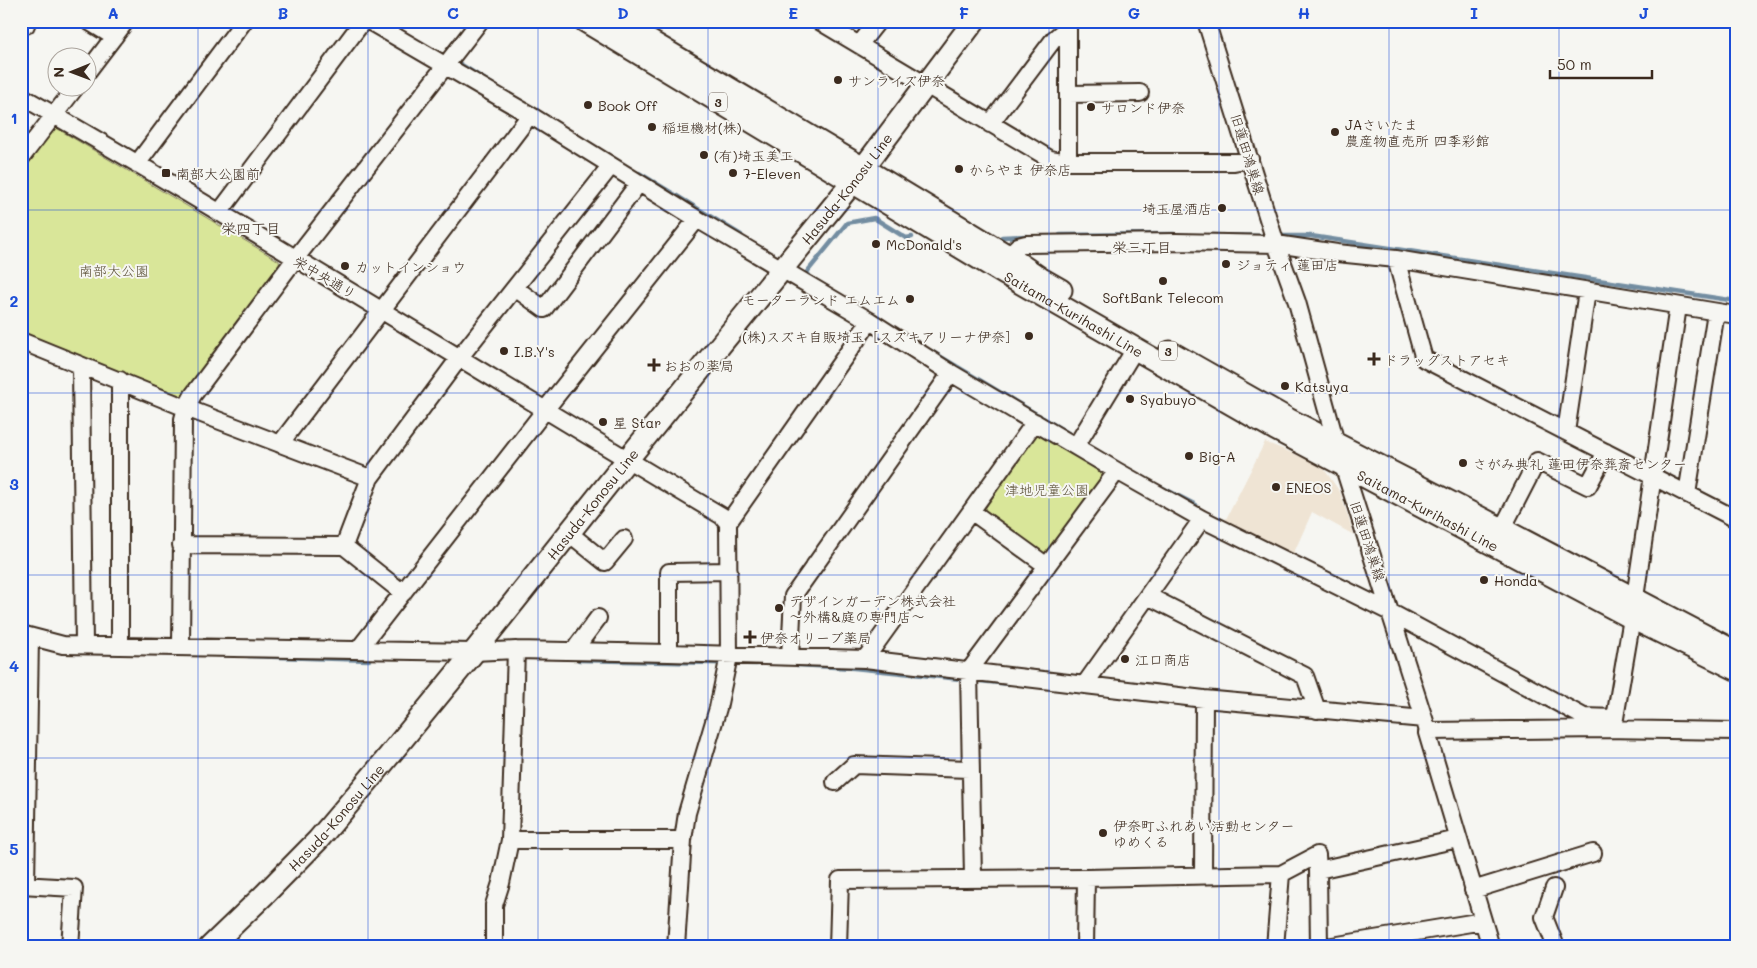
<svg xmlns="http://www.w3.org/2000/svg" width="1757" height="968" viewBox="0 0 1757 968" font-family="Mali,'Klee One',sans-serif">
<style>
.built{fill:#efe4d4}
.green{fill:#d9e699;stroke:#8a885c}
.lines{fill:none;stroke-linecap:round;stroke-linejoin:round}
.stream{stroke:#738da1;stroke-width:4.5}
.minor-casing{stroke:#3b2a1e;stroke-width:20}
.major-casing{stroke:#3b2a1e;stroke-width:25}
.minor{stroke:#f6f6f2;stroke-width:16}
.major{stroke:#f6f6f2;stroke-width:21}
.grid{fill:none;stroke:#1d4ed8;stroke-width:1;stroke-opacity:0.55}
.poi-dot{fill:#3b2a1e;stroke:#f6f6f2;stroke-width:2}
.labels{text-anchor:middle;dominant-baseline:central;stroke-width:4;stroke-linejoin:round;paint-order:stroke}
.shield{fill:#f6f6f2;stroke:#73675e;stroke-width:1}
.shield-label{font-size:12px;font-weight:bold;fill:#3b2a1e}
.poi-label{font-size:14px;fill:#3b2a1e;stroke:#f6f6f2;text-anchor:start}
.street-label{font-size:14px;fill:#3b2a1e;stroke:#f6f6f2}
.park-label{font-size:14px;fill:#5b5037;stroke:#f6f6f2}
.neighbourhood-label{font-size:15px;fill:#3b2a1e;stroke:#f6f6f2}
.neatline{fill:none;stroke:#1d4ed8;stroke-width:2}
.grid-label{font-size:16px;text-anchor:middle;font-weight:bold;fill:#1d4ed8}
</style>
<rect width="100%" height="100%" fill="#f6f6f2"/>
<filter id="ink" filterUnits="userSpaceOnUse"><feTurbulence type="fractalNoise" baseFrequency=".02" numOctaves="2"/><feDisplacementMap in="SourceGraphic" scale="10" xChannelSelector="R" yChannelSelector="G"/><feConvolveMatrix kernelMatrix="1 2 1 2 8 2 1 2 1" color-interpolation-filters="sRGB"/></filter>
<g filter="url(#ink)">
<!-- built -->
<path class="built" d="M1265 442 1307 459 1324 469 1340 492 1354 535 1312 512 1292 557 1225 521Z"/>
<!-- green -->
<path class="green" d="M53 126 279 261 280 269 182 396 21 333V167Z
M1039 430 1105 476 1046 562 980 516Z"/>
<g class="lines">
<!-- stream -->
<path class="stream" d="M460 64 495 86
M639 173 741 235
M1060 235 1174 234
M1212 235 1269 236
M1277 236H1311L1736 301
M1002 237 1027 236
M811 279 807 272 847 223 874 218 906 238 912 237
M931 351 1068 433
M1161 487 1196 505
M248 656 369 660
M579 660 757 664
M797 665 854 668 1009 684"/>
<defs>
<path id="minor" d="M88 21 114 37
M369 21 530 115 697 219 870 321 951 373 1117 471 1202 519 1390 612 1584 717 1615 718 1632 618 1678 306
M819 21 1050 159 1068 162H1234L1250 159
M1068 21V162
M1206 21 1276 244 1297 302 1336 443 1428 731 1427 733 1491 947
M26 25 27 21
M859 45 878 21
M88 71 126 21
M1068 94 1140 93
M21 96C257 231 487 377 722 516L728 523
M990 124 1054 39 1061 33H1068
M21 158 75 88
M137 164 244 21
M219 213 363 21
M1008 256 1018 246 1026 244 1176 242 1276 244 1337 253 1396 259 1736 315
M1396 259 1424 359 1736 519
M515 288 544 309 639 183
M21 341 186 408 370 478
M81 366 84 645
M120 380V646
M1566 432 1587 291
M280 444 530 115
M1076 446 1135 349
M1687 494 1716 312
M971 511 1047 566
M569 533 605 562 624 539
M1497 539 1537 461 1588 486 1606 452
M181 545 344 546 403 593
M344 546 370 478 460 357 611 166
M1148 596 1305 676 1317 710
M21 634 63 645 474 652 516 650 669 653 865 659 1204 699 1424 719
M181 647 183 419 186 408 193 395 295 259 480 21
M358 650 545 410 697 219
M577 651V646L598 618
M669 653V572L729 571
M790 657 793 596 951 373
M865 659 1035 422
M1085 684 1202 519
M1428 731 1602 729 1736 731
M835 782 854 765 969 769
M510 840H683
M1318 870 1319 947
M1203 875 1204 699
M973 878 969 671 1117 471
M21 885 74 888 70 947
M26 885 30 637
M1554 888 1544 917 1556 947
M1473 890 1593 853
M494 947V905L501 883 510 840 516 650
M676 947 683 840 687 813 718 708 729 656 728 523 870 321
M838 947 840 880 1086 878 1281 874 1317 855 1318 870 1458 839
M1085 947 1086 878
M1275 947 1281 874
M1326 947 1483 921"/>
<g id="major">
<path id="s1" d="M585 21 1005 274 1275 429 1632 618 1736 669"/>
<path d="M616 21 863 168 1008 256 1040 278 1061 290"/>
<path d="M1170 352 1288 419 1479 517 1736 652"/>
<path id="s2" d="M210 947 264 895 318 840 379 768 474 652 627 460 852 183 974 21"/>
</g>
</defs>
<!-- minor casing -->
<use href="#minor" class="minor-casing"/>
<!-- major casing -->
<use href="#major" class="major-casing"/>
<!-- minor -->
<use href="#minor" class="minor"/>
<!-- major -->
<use href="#major" class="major"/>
</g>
</g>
<!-- grid -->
<path class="grid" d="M198 21V947M368 21V947M538 21V947M708 21V947M878 21V947M1049 21V947M1219 21V947M1389 21V947M1559 21V947M21 210H1736M21 393H1736M21 575H1736M21 758H1736"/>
<!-- markers -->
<g class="poi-dot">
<circle cx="838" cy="80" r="5"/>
<circle cx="588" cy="105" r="5"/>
<circle cx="1091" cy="107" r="5"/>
<circle cx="652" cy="127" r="5"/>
<circle cx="1335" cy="132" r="5"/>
<circle cx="704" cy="155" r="5"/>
<circle cx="959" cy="169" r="5"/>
<rect x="161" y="168" width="10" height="10" rx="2.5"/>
<circle cx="733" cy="173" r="5"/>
<circle cx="1222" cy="208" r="5"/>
<circle cx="876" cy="244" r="5"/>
<circle cx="1226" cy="264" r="5"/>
<circle cx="345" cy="266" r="5"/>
<circle cx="1163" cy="281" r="5"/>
<circle cx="910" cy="299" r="5"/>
<circle cx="1029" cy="336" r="5"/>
<circle cx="504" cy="351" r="5"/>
<path d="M1371.5 351.5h5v5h5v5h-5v5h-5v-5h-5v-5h5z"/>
<path d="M651.5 357.5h5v5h5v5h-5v5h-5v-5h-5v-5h5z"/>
<circle cx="1285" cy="386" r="5"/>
<circle cx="1130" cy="399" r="5"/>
<circle cx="603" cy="422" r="5"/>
<circle cx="1189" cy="456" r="5"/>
<circle cx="1463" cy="463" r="5"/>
<circle cx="1276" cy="487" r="5"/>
<circle cx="1484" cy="580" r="5"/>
<circle cx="779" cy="608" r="5"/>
<path d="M747.5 629.5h5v5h5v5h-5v5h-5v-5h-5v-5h5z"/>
<circle cx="1125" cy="659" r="5"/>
<circle cx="1103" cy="833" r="5"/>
</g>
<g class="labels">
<!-- shield labels -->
<g class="shield">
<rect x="709" y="92.5" width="18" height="19" rx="4"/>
<rect x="1159" y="341.5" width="18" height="19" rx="4"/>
</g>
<g class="shield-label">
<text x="718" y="102">3</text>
<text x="1168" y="351">3</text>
</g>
<!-- poi labels -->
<g class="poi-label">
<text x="848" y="80">サンライズ伊奈</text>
<text x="598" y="105">Book Off</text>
<text x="1101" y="107">サロンド伊奈</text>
<text x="1345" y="124">JAさいたま<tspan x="1345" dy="16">農産物直売所 四季彩館</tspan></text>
<text x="662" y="127">稲垣機材(株)</text>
<text x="714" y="155">(有)埼玉美工</text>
<text x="969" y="169">からやま 伊奈店</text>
<text x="176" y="173">南部大公園前</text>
<text x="743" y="173">7-Eleven</text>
<text x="1212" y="208" text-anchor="end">埼玉屋酒店</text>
<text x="886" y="244">McDonald's</text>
<text x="1236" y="264">ジョティ 蓮田店</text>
<text x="355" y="266">カットインショウ</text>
<text x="1163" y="297" text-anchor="middle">SoftBank Telecom</text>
<text x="900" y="299" text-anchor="end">モーターランド エムエム</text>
<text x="1019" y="336" text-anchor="end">(株)スズキ自販埼玉［スズキアリーナ伊奈］</text>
<text x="514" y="351">I.B.Y's</text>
<text x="1384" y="359">ドラッグストアセキ</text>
<text x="664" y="365">おおの薬局</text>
<text x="1295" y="386">Katsuya</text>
<text x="1140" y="399">Syabuyo</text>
<text x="613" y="422">星 Star</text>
<text x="1199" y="456">Big-A</text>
<text x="1473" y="463">さがみ典礼 蓮田伊奈葬斎センター</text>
<text x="1286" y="487">ENEOS</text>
<text x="1494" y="580">Honda</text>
<text x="789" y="600">デザインガーデン株式会社<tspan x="789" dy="16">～外構&amp;庭の専門店～</tspan></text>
<text x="760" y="637">伊奈オリーブ薬局</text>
<text x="1135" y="659">江口商店</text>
<text x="1113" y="825">伊奈町ふれあい活動センター<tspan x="1113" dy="16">ゆめくる</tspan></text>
</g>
<!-- street labels -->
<g class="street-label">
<text transform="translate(1248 154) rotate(73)">旧蓮田鴻巣線</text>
<text stroke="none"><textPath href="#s2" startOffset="991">Hasuda-Konosu Line</textPath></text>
<text transform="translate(325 277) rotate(31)">栄中央通り</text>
<text stroke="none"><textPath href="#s1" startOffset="570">Saitama-Kurihashi Line</textPath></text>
<text stroke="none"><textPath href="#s2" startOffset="586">Hasuda-Konosu Line</textPath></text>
<text stroke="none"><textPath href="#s1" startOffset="975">Saitama-Kurihashi Line</textPath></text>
<text transform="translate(1368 541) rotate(72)">旧蓮田鴻巣線</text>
<text stroke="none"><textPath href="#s2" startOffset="181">Hasuda-Konosu Line</textPath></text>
</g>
<!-- park labels -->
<g class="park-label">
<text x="114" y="270">南部大公園</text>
<text x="1047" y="489">津地児童公園</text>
</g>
<!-- neighbourhood labels -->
<g class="neighbourhood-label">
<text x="251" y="228">栄四丁目</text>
<text x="1142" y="247">栄三丁目</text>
</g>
</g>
<!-- margin -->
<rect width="1757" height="968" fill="none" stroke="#f6f6f2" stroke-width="55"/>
<!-- north arrow -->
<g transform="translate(72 72) rotate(269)"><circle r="24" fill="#f6f6f2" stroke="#aba49d"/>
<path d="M0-4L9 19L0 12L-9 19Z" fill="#3b2a1e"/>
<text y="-8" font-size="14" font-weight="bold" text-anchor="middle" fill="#3b2a1e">N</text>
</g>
<!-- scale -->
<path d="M1550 70v8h102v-8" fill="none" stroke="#3b2a1e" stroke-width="2.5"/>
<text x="1557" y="70" font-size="15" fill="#3b2a1e" stroke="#f6f6f2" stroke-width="4" paint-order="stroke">50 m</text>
<rect x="28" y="28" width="1702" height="912" class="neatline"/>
<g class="grid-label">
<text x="113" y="19">A</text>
<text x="283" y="19">B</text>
<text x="453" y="19">C</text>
<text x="623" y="19">D</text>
<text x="793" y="19">E</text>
<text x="964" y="19">F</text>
<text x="1134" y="19">G</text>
<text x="1304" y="19">H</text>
<text x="1474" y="19">I</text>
<text x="1644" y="19">J</text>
<text x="14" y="124">1</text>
<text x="14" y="307">2</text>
<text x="14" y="490">3</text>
<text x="14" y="672">4</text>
<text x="14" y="855">5</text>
</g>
</svg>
